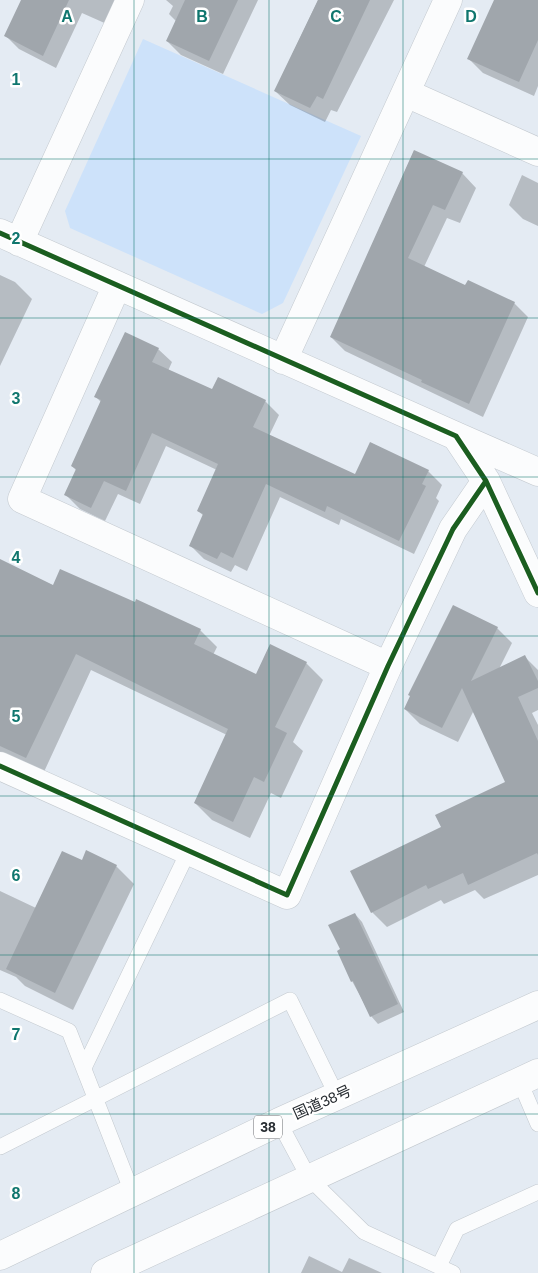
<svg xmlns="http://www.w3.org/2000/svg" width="538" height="1273" viewBox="0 0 538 1273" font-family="Helvetica,'Noto Sans JP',sans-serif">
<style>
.green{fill:#cde2fa}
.shadow{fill:#0003}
.building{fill:#a0a6ac}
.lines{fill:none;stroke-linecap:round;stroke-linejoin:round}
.lane-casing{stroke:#c3c9cf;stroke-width:16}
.street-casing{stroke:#c3c9cf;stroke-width:29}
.highway-casing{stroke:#c3c9cf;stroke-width:29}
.lane{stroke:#fbfcfd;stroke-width:15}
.street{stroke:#fbfcfd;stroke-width:28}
.highway{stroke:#fbfcfd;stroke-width:28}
.cycleway-casing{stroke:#fff;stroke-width:8}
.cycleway{stroke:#1b5e20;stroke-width:5}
.grid{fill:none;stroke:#0f766e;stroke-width:1;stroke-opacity:0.55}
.labels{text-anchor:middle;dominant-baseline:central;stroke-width:5;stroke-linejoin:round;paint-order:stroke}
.shield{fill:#fff;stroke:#686b6f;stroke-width:1}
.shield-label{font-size:14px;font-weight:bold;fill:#272c31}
.street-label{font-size:15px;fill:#272c31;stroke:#fff}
.grid-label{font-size:16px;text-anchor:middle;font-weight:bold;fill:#0f766e;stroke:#fff;stroke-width:5;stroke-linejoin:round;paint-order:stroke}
</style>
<rect width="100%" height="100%" fill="#e4ebf3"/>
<!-- green -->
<path class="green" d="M143 39 361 136 283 303 262 314 70 228 65 211Z"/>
<!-- shadow -->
<path class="shadow" d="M23 0H121L109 25 82 13 56 68 19 49 6 36Z
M166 0H258L223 74 181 55 167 41 176 21 169 14 173 6Z
M318 0H394L337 112 331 110 325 122 290 105 275 91Z
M495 0H538V86L534 96 483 73 469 59Z
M414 151 462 173 476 188 460 223 447 218 424 267 466 286 514 303 528 317 483 417 345 351 331 337Z
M522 175 538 183V226L523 219 509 205Z
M0 275 15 282 32 299 0 366Z
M158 349 172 362 168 371 213 391 265 401 279 415 269 436 356 476 371 443 428 471 442 485 436 498 439 501 414 554 341 519 339 525 280 497 247 571 235 565 231 572 204 559 190 545 204 516 198 511 217 470 166 446 140 504 118 494 105 521 80 509 66 495 77 471 72 466 101 402 96 397Z
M0 561 54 586 135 603 200 630 217 647 213 655 256 676 306 663 323 680 293 742 303 751 281 798 271 793 250 838 212 820 195 803 227 735 91 670 43 774 0 754Z
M497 628 512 643 499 669 525 657 538 670V710L532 713 538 725V875L484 899 475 890 444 904 441 900 387 927 372 912 443 828 507 783 474 710 458 742 420 724 405 709Z
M82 862 116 866 134 884 73 1010 25 986 16 977 0 970V891L36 908Z
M355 914 362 922 404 1012 378 1024 371 1016 352 981 341 950Z
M309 1256 342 1272 349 1258 382 1273H301Z"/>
<!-- building -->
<path class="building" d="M21 0H69L43 56 4 36Z
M185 0H238L209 61 166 41Z
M318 0H370L323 99 317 96 310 108 274 91Z
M494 0H538V40L519 82 467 59Z
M414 150 463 172 445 210 433 205 408 258 465 285 468 280 515 302 469 404 421 382 422 380 330 337Z
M125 332 159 348 152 362 212 389 218 377 266 400 253 427 355 474 370 442 429 470 422 484 426 486 399 541 327 506 325 512 266 484 233 558 221 552 217 559 189 546 203 514 197 511 218 464 152 433 126 491 104 481 91 508 64 495 76 469 71 466 101 400 94 397Z
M0 559 53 585 60 569 135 602 136 599 201 629 194 644 256 674 270 644 307 662 275 727 287 733 264 782 254 777 233 822 194 803 228 729 76 654 26 758 0 746Z
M453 605 498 627 471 681 525 655 538 681V688L518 697 538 741V855L537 853 468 885 463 873 428 889 426 885 371 913 350 871 441 827 435 815 505 782 462 688 442 728 404 709 410 696 408 695Z
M86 850 117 865 55 993 6 969 62 851 82 860Z
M355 913 398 1004 370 1017 353 981 351 982 337 951 340 949 328 925Z"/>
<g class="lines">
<defs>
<path id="lane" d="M0 1000 69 1031 132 1192
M84 1068 189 850
M520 1082 538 1124
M279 1122 309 1178 364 1232 453 1273
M0 1147 290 1000 337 1096
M439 1266 457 1229 538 1192"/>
<path id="street" d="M406 93 538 152
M0 233 456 436 486 481 538 593
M19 242 130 0
M117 285 22 499 388 666
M283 360 448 0
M456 436 538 472
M0 766 287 895 388 666 453 529 486 481"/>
<path id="highway" d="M0 1256 279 1122 538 1005
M105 1273 538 1073"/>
</defs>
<!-- lane casing -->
<use href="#lane" class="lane-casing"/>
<!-- street casing -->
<use href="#street" class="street-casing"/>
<!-- highway casing -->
<use href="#highway" class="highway-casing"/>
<!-- lane -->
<use href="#lane" class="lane"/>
<!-- street -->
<use href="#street" class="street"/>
<!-- highway -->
<use href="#highway" class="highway"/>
<defs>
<path id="cycleway" d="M0 233 456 436 486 481 538 593
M0 766 287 895 388 666 453 529 486 481"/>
</defs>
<!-- cycleway casing -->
<use href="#cycleway" class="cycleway-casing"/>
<!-- cycleway -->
<use href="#cycleway" class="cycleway"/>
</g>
<!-- grid -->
<path class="grid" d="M134 0V1273M269 0V1273M403 0V1273M0 159H538M0 318H538M0 477H538M0 636H538M0 796H538M0 955H538M0 1114H538"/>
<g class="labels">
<!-- shield labels -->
<rect class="shield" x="254" y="1115.5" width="28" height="23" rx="4"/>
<g class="shield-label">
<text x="268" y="1127">38</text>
</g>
<!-- street labels -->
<g class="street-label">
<text transform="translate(322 1102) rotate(-24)">国道38号</text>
</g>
</g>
<g class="grid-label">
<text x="67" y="22">A</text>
<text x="202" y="22">B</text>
<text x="336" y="22">C</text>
<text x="471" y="22">D</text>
<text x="16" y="85">1</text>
<text x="16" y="244">2</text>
<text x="16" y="404">3</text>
<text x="16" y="563">4</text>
<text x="16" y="722">5</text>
<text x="16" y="881">6</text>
<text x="16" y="1040">7</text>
<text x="16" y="1199">8</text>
</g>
</svg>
